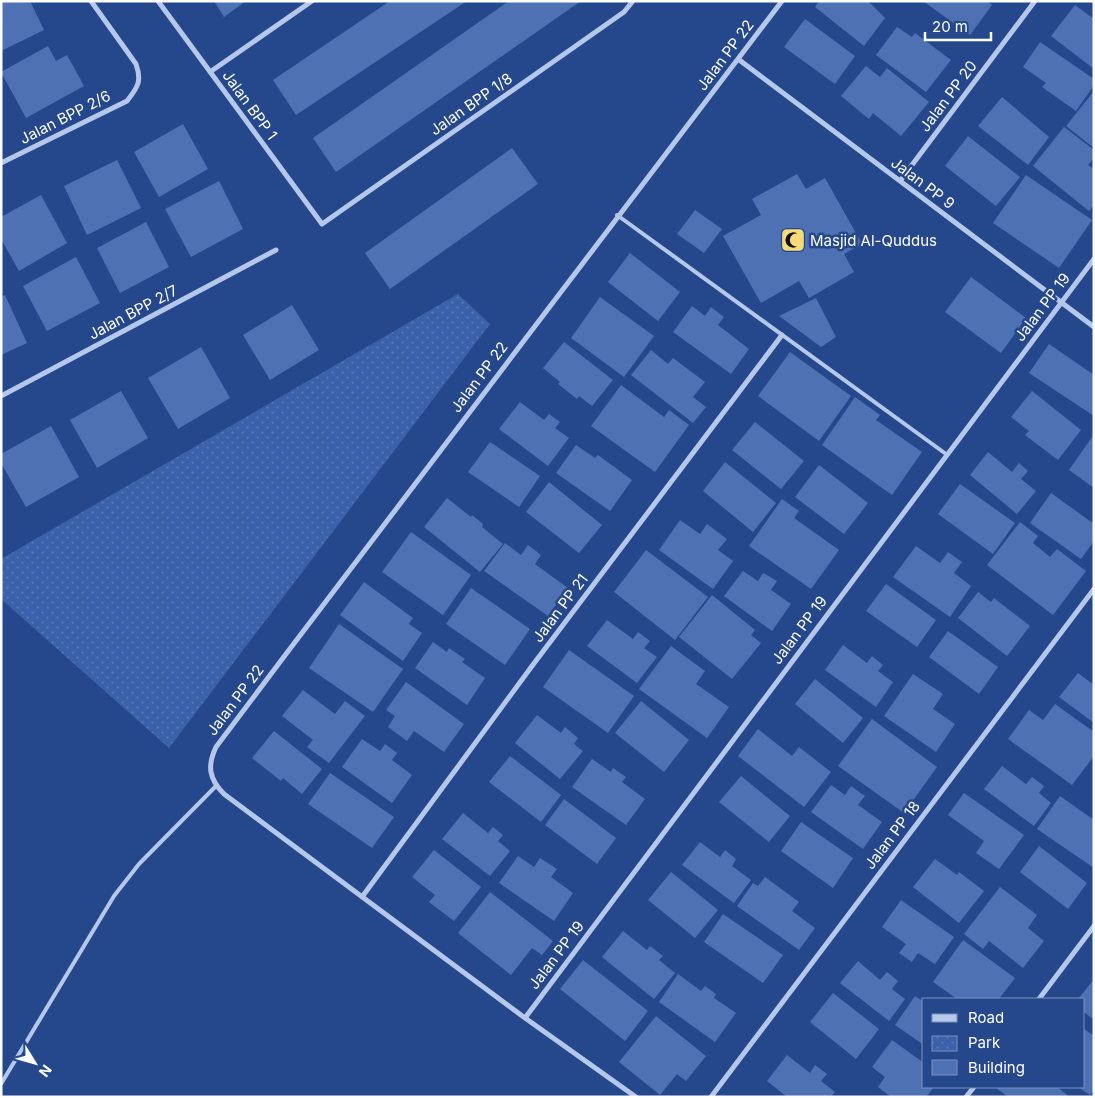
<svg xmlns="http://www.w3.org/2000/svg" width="1095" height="1098" viewBox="0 0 1095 1098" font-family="Inter,sans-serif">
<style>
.park{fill:url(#park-dots)}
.building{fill:#4e71b3}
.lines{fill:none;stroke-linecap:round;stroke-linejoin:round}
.lane{stroke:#b5c8eb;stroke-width:4}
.street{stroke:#b5c8eb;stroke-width:5}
.labels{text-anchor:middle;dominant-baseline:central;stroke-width:5;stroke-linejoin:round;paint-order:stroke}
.street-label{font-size:15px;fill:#fff;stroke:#25488d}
.poi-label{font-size:15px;fill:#fff;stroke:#25488d;text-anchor:start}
</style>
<defs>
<pattern id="park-dots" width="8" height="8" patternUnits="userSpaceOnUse" patternTransform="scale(1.25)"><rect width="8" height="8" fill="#3a61a9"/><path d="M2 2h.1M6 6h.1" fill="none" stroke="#5879b6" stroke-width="1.8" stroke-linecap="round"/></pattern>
</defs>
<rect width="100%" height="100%" fill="#25488d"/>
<!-- park -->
<path class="park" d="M458 294 490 324 169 748 1 599V559Z"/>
<!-- building -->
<path class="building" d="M1 1H30L44 30 1 51Z
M214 1H246L224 17Z
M390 1H467L296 115 273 80Z
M509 1H581L336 172 313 138Z
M819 1H868L885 18 864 46 815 7Z
M923 1H987L992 5 970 35Z
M1075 5 1094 19V69L1051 36Z
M805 19 855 56 835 84 784 47Z
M897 27 912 37 915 33 951 60 926 92 876 55Z
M1040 42 1094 79V85L1076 111 1042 87 1046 83 1023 67Z
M48 46 56 61 67 55 84 86 26 118 1 72Z
M866 66 880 77 887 68 929 102 901 136 873 113 869 119 841 96Z
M1094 91V148L1066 126Z
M1002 97 1049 137 1028 165 978 126Z
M183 124 208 169 159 197 134 152Z
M1064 127 1094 150V158L1088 165 1094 169V205L1089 211 1033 166Z
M968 136 1020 177 996 206 945 166Z
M512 148 538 184 390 289 365 253Z
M117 160 141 208 87 235 64 186Z
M797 174 806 189 825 178 862 244 844 254 854 272 809 298 799 281 761 303 723 236 761 215 752 199Z
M1026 175 1092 220 1059 268 993 223Z
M219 181 243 229 191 257 165 209Z
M41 195 67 243 19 271 1 239V217Z
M695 210 722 229 704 253 677 234Z
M146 222 169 267 120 293 97 248Z
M630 253 680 292 658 321 608 282Z
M76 257 100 303 47 331 23 286Z
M971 277 1026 318 1001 353 945 312Z
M5 295 27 343 1 355V297Z
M600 297 654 336 624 377 571 338Z
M816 298 836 337 821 347 779 316Z
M292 305 319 350 270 380 243 335Z
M692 306 705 316 711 307 724 317 718 325 749 349 731 374 673 332Z
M564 342 613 380 592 406 579 396 577 399 558 384 560 382 543 368Z
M1049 344 1094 375V416L1029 373Z
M201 347 230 398 178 429 148 378Z
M651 350 668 364 673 358 705 382 693 397 706 407 693 423 631 375Z
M790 352 851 396 819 441 758 396Z
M621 385 664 417 669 410 689 425 655 472 591 426Z
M121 391 148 438 97 468 70 420Z
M1032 391 1081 430 1058 460 1025 435 1029 431 1011 417Z
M855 397 880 415 876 420 922 452 892 495 822 445Z
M520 402 544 420 549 414 560 422 555 428 569 438 548 466 499 429Z
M755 422 804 461 781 489 732 450Z
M51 426 79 477 26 507 1 463V454Z
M1092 437 1094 438V488L1069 470Z
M490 442 540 476 519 507 468 472Z
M576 445 595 458 598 455 632 480 610 511 556 473Z
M988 452 1012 472 1019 463 1028 471 1021 479 1036 491 1017 514 970 475Z
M725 462 776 503 753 532 703 491Z
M819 465 868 503 844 534 795 497Z
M549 482 602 525 579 553 526 512Z
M960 484 1015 523 993 554 938 514Z
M1051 493 1094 524V541L1081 559 1030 523Z
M447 498 471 517 472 515 483 524 482 527 503 544 480 572 424 527Z
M782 499 799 511 794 518 839 550 811 589 749 546Z
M680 520 700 534 707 524 727 539 718 550 733 561 713 589 659 550Z
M1020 522 1038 536 1033 543 1050 557 1057 549 1086 571 1053 615 987 565Z
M411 532 471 575 443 615 382 572Z
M505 543 521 555 528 545 541 555 535 564 568 588 548 616 484 571Z
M916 546 940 563 948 552 962 562 954 573 971 586 950 617 893 577Z
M646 550 708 597 675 640 614 592Z
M743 571 758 581 763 573 777 581 771 590 791 604 772 631 724 596Z
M364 582 413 618 409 624 422 633 403 661 340 615Z
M886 584 936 620 917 647 866 611Z
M471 588 530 629 505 665 446 624Z
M978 592 991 602 994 598 1030 626 1007 656 958 618Z
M712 595 755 630 751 635 761 643 732 679 679 637Z
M607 620 633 639 638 632 650 641 644 648 657 657 637 683 587 646Z
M339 624 403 669 373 712 309 668Z
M948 631 998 667 979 694 929 657Z
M433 642 447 652 449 648 465 659 462 662 485 678 467 705 415 668Z
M843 645 867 663 872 656 883 665 878 671 893 682 876 707 825 670Z
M671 646 705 671 696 684 729 707 707 738 639 689Z
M569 650 634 696 608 733 543 687Z
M1078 673 1094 685V723L1059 697Z
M913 674 943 694 933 709 955 724 936 752 884 716Z
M815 679 863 718 843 743 795 704Z
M406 682 464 724 444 752 414 731 407 741 388 727 395 716 386 710Z
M303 690 335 714 345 701 365 716 329 763 307 747 313 740 282 716Z
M641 701 689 740 664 772 615 733Z
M1055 704 1094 732V756L1072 785 1008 739 1029 710 1043 720Z
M537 715 561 733 565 727 578 738 574 744 583 751 560 779 515 743Z
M872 719 937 767 904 813 838 766Z
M758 729 792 756 799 747 831 772 804 807 738 756Z
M274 731 322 769 302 794 283 778 281 781 252 758Z
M362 739 380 751 385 744 397 753 392 760 412 775 392 803 342 767Z
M510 756 561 795 541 822 489 782Z
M592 759 611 772 613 768 626 777 622 782 645 799 626 825 572 787Z
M1002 766 1026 784 1032 777 1044 786 1039 793 1051 803 1034 826 984 789Z
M330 773 394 817 372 848 308 804Z
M741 776 790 816 769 842 719 802Z
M831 785 845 795 851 786 865 796 858 805 882 822 863 849 811 812Z
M964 793 1024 835 999 869 976 853 984 841 948 815Z
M1060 796 1094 820V868L1037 829Z
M564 799 616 838 597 864 545 825Z
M463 813 488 833 493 827 503 835 498 841 510 851 490 876 442 839Z
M801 822 853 858 833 888 781 851Z
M700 842 720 857 725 850 736 859 732 866 751 880 734 903 682 865Z
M1039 846 1087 883 1068 909 1020 872Z
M434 850 481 887 454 921 429 902 435 895 412 877Z
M518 856 534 867 540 858 557 869 551 877 573 893 554 921 499 883Z
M935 859 957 875 959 872 984 891 959 923 913 887Z
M671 872 718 910 695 938 648 900Z
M765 877 799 902 792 911 815 928 799 950 737 906 753 883 758 886Z
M1000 887 1037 915 1028 928 1044 941 1023 968 989 941 983 949 964 934Z
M490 892 553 941 542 955 532 948 511 975 458 933Z
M901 900 954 937 935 964 918 953 912 962 899 953 906 944 882 927Z
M723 914 783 955 763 983 704 942Z
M623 931 647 950 650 946 663 956 659 960 675 973 654 999 602 957Z
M963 940 1015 978 999 999H957L933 982Z
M583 960 648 1011 625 1041 560 989Z
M858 961 880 980 887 972 898 981 892 989 905 999 889 1021 840 983Z
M678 974 701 991 705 986 716 994 714 998 736 1013 715 1042 659 1002Z
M1094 979V1020L1084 1012V999H1078Z
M833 993 879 1029 856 1059 810 1022Z
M915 996 924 1002V1045L895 1025Z
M656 1016 706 1056 686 1081 677 1074 660 1095 619 1062Z
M1084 1029 1094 1036V1090L1090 1095 1078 1087H1084Z
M892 1040 924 1063V1087H934L926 1097H891L878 1087 885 1077 872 1067Z
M787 1055 810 1073 815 1065 827 1074 821 1081 835 1092 831 1097H787L767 1081Z
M995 1087H1057L1070 1097H1008Z"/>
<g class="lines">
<!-- lane -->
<path class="lane" d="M617 215 946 454
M1 1084 114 896 139 864 216 786"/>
<!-- street -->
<path class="street" d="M158 1 322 224 624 12 633 1
M738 59 1094 327
M210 72 312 1
M1 163 127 101C138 87 142 81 136 64L91 1
M900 181 1035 1
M1 396 276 250
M362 897 532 666 782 335
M1039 999 1094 926
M525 1018 1094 259
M636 1097 525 1018 224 794C209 779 207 766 216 747L286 654 782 1
M711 1097 1094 589
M966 1097 974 1087"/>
</g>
<!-- icons -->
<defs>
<symbol id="mosque-square" viewBox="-11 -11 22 22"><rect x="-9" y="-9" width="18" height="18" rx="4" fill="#f4dd79" stroke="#25488d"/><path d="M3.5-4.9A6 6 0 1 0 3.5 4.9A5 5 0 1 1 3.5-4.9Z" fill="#111"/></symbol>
</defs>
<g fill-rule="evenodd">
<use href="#mosque-square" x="779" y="226" width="28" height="28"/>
</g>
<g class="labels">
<!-- street labels -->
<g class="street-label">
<text transform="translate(725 55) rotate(-53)">Jalan PP 22</text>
<text transform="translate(948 96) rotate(-53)">Jalan PP 20</text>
<text transform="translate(471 104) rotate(-35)">Jalan BPP 1/8</text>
<text transform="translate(250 105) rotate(54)">Jalan BPP 1</text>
<text transform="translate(65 117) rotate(-27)">Jalan BPP 2/6</text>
<text transform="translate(923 183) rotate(37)">Jalan PP 9</text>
<text transform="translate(1042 307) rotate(-53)">Jalan PP 19</text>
<text transform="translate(133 312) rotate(-28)">Jalan BPP 2/7</text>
<text transform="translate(479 377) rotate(-53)">Jalan PP 22</text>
<text transform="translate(560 608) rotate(-53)">Jalan PP 21</text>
<text transform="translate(799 630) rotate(-53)">Jalan PP 19</text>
<text transform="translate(235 700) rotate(-53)">Jalan PP 22</text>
<text transform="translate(892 835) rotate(-53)">Jalan PP 18</text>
<text transform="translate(556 955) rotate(-53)">Jalan PP 19</text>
</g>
<!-- poi labels -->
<g class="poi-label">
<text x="810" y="240">Masjid Al-Quddus</text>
</g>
</g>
<!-- border -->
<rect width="1095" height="1098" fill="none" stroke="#ffffff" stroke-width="5"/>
<!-- legend -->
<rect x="922" y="998" width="162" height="90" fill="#25488d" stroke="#7c91bb"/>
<rect x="932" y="1014" width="25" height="8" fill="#b5c8eb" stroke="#7c91bb"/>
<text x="968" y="1023" font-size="15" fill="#ffffff">Road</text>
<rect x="932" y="1036" width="25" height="15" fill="url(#park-dots)" stroke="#7c91bb"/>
<text x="968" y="1048" font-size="15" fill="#ffffff">Park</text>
<rect x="932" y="1060" width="25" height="15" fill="#4e71b3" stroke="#7c91bb"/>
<text x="968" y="1073" font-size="15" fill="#ffffff">Building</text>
<!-- north arrow -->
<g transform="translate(35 1063) rotate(127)" stroke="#25488d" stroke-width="4" paint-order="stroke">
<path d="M0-4L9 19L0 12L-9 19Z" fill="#ffffff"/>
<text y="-8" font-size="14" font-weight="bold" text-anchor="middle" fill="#ffffff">N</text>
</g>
<!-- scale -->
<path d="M925 32v8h66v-8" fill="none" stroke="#ffffff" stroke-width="2.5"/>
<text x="932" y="32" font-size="15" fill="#ffffff" stroke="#25488d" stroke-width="4" paint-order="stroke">20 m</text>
</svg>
